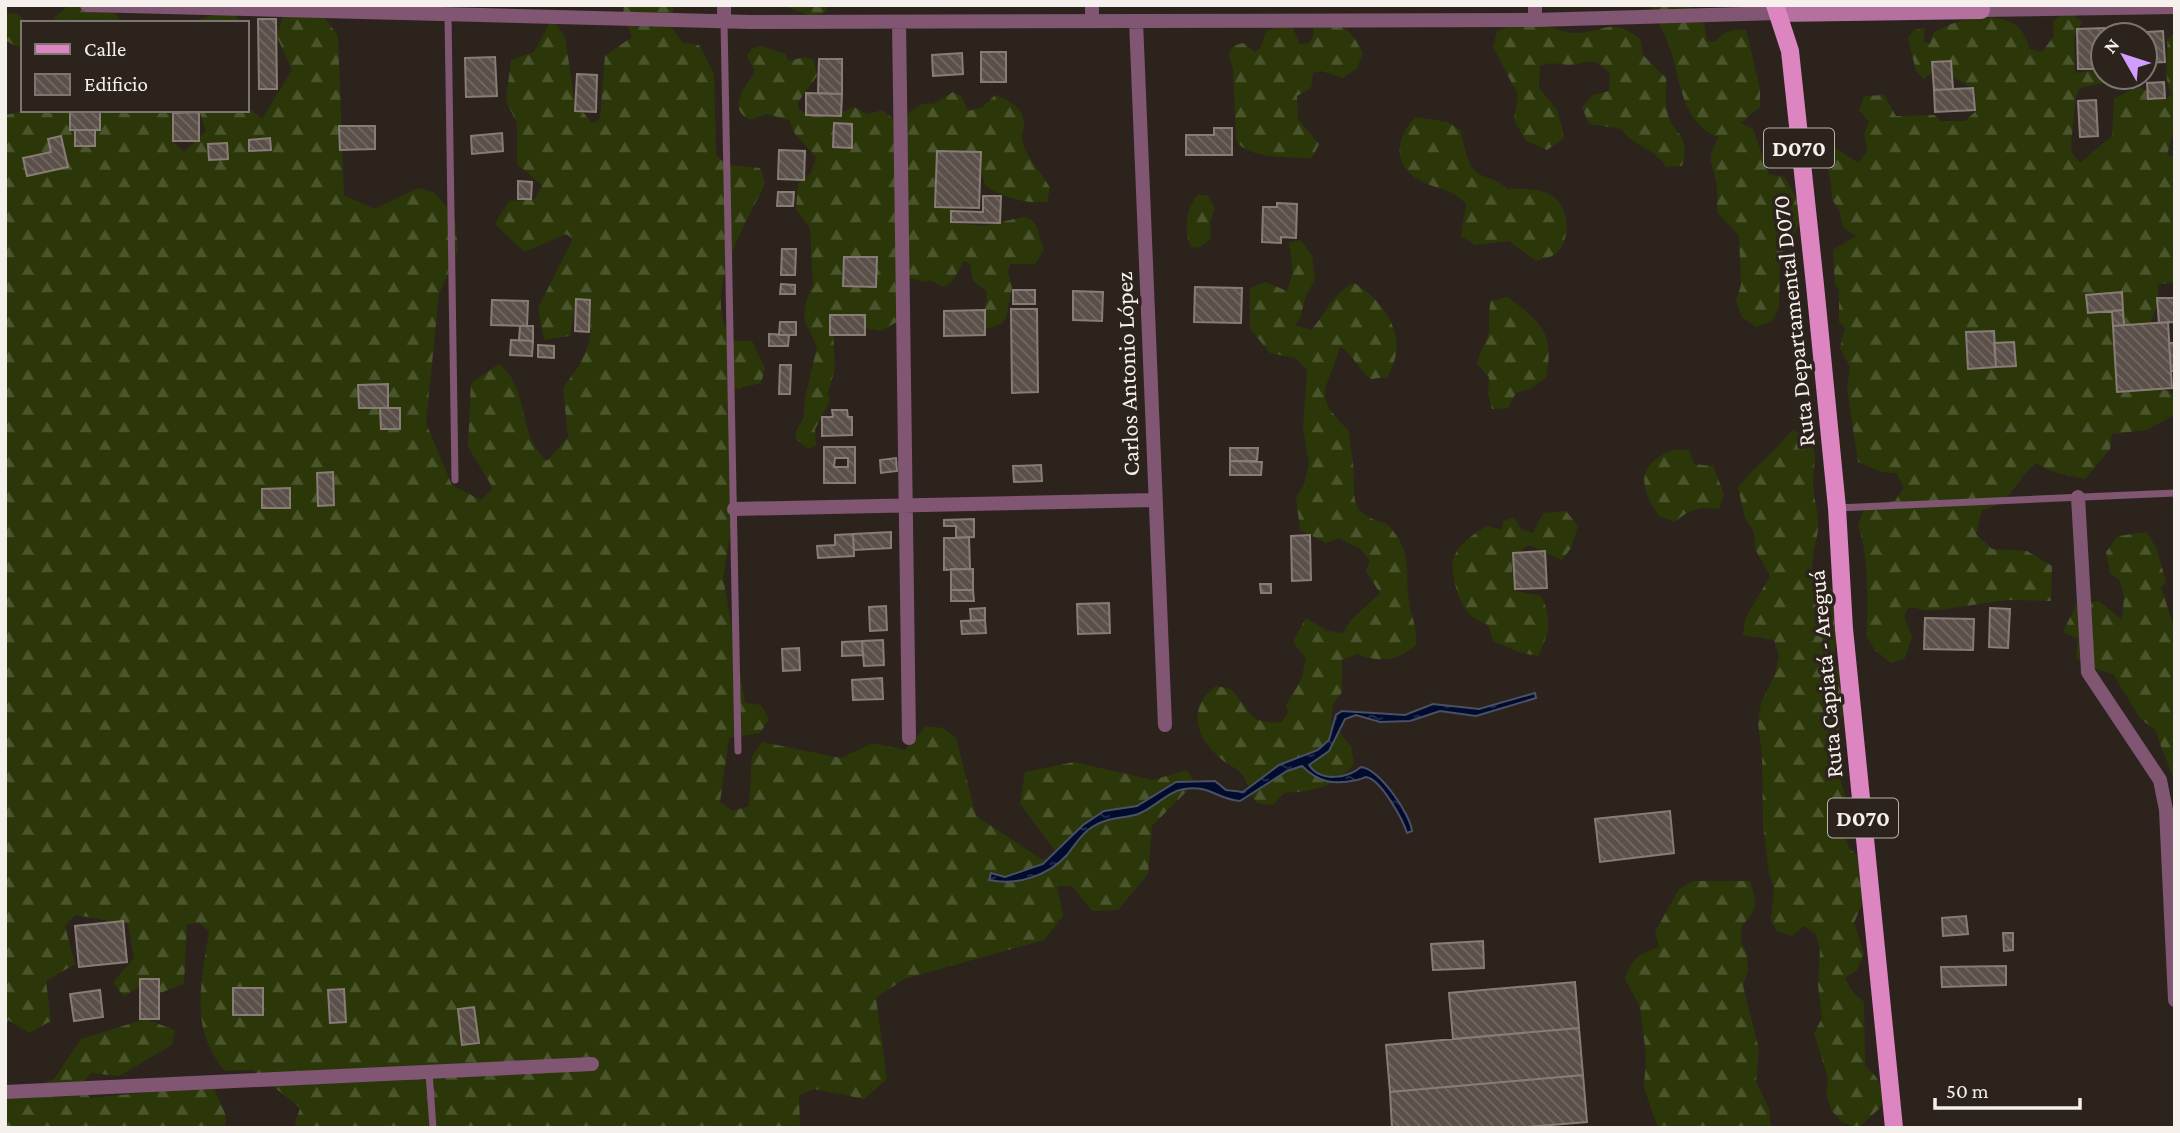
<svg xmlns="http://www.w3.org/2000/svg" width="2180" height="1133" viewBox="0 0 2180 1133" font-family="'Crimson Pro',serif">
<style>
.forest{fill:url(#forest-firs)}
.water{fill:url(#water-ripples);stroke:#4a5066;stroke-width:2}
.building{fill:url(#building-back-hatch);stroke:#877d75;stroke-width:2;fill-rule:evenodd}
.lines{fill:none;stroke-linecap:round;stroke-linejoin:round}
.service{stroke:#815673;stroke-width:7}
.minor{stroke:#815673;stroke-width:14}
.secondary{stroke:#b4719f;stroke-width:18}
.primary{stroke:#dc85c1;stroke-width:18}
.labels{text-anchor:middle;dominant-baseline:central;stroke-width:7;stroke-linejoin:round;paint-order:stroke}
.shield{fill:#2c231d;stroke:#b9b2ae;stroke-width:2}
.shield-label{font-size:23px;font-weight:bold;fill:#f6f0ec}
.street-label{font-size:24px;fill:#f6f0ec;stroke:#2c231d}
</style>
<defs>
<pattern id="forest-firs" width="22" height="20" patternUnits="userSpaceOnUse" patternTransform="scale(1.75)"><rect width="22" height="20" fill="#2b3709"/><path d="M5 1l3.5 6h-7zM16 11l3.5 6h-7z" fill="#4a542d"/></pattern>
<pattern id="water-ripples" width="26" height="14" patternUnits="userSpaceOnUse" patternTransform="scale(1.75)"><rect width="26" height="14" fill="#000b2d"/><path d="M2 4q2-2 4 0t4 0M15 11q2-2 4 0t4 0" fill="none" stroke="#262f4c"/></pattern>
<pattern id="building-back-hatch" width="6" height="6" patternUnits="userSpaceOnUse" patternTransform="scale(1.75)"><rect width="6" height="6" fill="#5a5049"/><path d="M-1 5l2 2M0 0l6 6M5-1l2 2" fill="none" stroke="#726a63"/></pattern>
</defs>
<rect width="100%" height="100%" fill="#2c231d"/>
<!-- forest -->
<path class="forest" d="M624 5H674L670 25 683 43 699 45 714 73 716 155 727 165 760 168 765 183C745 227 698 297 734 341H752L765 368 761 383 731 390 734 511 723 577 745 703 761 705 769 719 760 733 729 738 720 802 733 811 749 806 752 756 762 742 841 758 872 743 905 750 926 726 943 728 956 738 976 816 1043 860 1057 853 1020 804 1025 772 1074 762 1153 780 1187 770 1195 783 1152 826 1148 874 1118 910 1092 911 1072 886H1057L1063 916 1044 940 904 979 876 998 887 1079 864 1099 814 1089 799 1095 800 1128H297L295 1123 300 1108 253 1070 225 1071C188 1028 202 982 209 931L199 923 187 924 184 984 160 993 146 982 124 997 113 982 134 958 128 924 75 915 65 926 75 964 46 981 51 1021 29 1033 8 1020 5 1028V115L29 110H171L173 141 184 152 206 131 199 110H247V106L262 119 292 70 277 37 282 18 316 6 338 36 344 195 374 209 418 188 434 192 455 217 458 250 439 294 426 423 452 485 481 500 493 488 468 447 471 383 499 364C530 387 516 434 547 461L568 437 563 388C587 356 595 343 588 301L576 299 570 336 544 340 538 308 573 239 566 234 524 252 495 224 509 201 535 199 542 185 517 164V123L506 101 511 60 534 52 552 18 565 37 575 103 592 123 600 119 605 56 632 37 623 16Z
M781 5H827V12L811 16Z
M1688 5 1703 17 1707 41 1715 42C1723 32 1733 28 1746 30L1760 89V107L1741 123 1753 129 1769 174 1785 177 1799 203 1802 219 1780 259 1779 308 1771 322 1756 327 1742 317 1736 301 1741 285 1739 236 1717 212C1717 202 1718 191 1716 182 1712 158 1705 162 1719 137 1680 124 1681 77 1669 45 1664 31 1656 19 1650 6Z
M68 6 115 12 121 23H54L55 17Z
M228 10 243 23H197L198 20Z
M2068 11 2082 22 2074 38 2075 73 2095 70 2103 77V83L2080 88 2076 96 2071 145 2072 153 2080 163 2112 136 2114 98 2138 87 2165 99 2172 94C2162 76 2169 60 2167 39L2175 33V126L2167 155 2175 157V283L2158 284V303L2127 385 2170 391 2175 396V415L2146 430 2112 434 2110 449 2085 479 2053 472 2036 463C2013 483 2014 501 1982 510L1976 534 1992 549 2027 551 2052 566 2051 601 2008 600 1930 611 1909 607 1904 616 1912 637 1905 658 1891 663 1875 650 1866 636C1869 611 1868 548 1858 526L1863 511 1878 503 1895 501 1904 487 1896 473 1881 472 1858 462 1847 389 1850 367 1840 348 1845 328 1839 322V290L1835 285 1833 250 1856 236 1843 227 1839 209 1832 200C1833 182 1826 169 1826 150L1833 146 1858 163 1867 151 1864 134 1869 122 1859 110 1864 96 1884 95 1896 116 1934 115 1941 121H1965L1975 112V90L1938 68 1924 79 1916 71 1908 38 1914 30 1925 28 1923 41 1930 44 1933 33C1955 19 1999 8 2020 29 2025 34 2027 43 2030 49L2042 52 2054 36 2053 21Z
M16 13 29 23H23V43L17 47 5 40V14Z
M1290 22 1300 44 1309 43 1313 36V28L1319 22C1348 26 1349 28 1363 53L1357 68 1343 78 1321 71 1313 73 1311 88 1297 96 1298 119 1319 144 1312 158C1292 158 1246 159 1236 140L1233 70 1229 54 1233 46 1243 43 1255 52 1261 47 1266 31Z
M1545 25C1555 28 1568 34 1578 33 1607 31 1613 17 1640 39L1643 55 1666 78C1667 88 1665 101 1667 111 1673 138 1691 130 1682 166L1666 167C1655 148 1634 147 1621 129L1589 124 1582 107 1593 95 1609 91 1610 74C1589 53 1591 65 1568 65 1556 64 1552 61 1540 66L1539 88 1558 111 1564 138 1547 150 1526 141 1514 120 1518 95 1493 47 1497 31 1511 26Z
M761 46 785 54 789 61 805 57 814 60 817 76 798 102 799 110C819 119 835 116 854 107L867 114 883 110 895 121C911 117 914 100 933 104L953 92 961 96 968 111 983 107 995 95C1007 98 1025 110 1024 124 1024 129 1021 135 1022 140 1026 158 1042 173 1050 188L1047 202C1029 204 999 197 985 185L980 161 950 202 956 208 958 223 983 226 1024 217 1032 220 1037 227 1044 250 1035 264H1010L1008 272 1012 288 1006 318 1001 324 985 329 980 324 987 299 986 291 973 281 970 264 964 261 952 282 944 287 930 280 923 282 907 277 902 319 881 331 866 328 855 316 838 315 833 330 835 369 828 393 830 401 815 429 816 445 808 449 796 439V431L804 417 805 398 817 347 804 319 806 301 813 285 810 228 796 209 798 183 811 173 816 157 795 134 789 120 766 114 751 120C725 109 746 87 755 71L747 56 752 48Z
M1416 117 1448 122 1461 131C1465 147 1466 169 1483 176 1494 180 1498 180 1507 189 1522 189 1543 187 1555 198 1571 212 1571 245 1552 256 1548 258 1541 259 1536 261L1509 241 1475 245 1461 236 1466 204C1454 191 1443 190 1427 184 1393 170 1392 140 1416 117Z
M1198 195H1207L1215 208 1210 222 1211 238 1199 248 1192 247C1182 235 1187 204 1198 195Z
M1301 240 1312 256 1315 280 1306 295 1300 319 1295 325 1311 330C1327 313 1331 294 1354 283 1388 303 1410 341 1387 377L1371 379C1357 369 1355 356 1340 346 1328 393 1309 391 1349 431 1349 443 1352 453 1353 464 1356 498 1346 513 1387 524 1414 553 1404 567 1409 601 1411 618 1418 628 1416 645 1398 661 1380 663 1357 654L1342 660V692L1333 704 1331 721 1351 747 1354 763C1336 788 1313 791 1284 793L1273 805 1257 803C1249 793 1248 781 1242 774 1237 768 1226 764 1220 758 1195 736 1187 707 1216 686L1231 689C1251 711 1248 725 1282 722L1288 712 1286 705 1301 680 1306 659 1293 642 1306 618 1328 631 1343 633 1350 621 1380 593 1366 571 1370 561 1361 549 1339 538 1326 543 1300 530 1296 497 1304 485 1309 463 1303 428 1307 370 1295 358 1270 353 1250 329V288L1265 282 1287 291 1293 272 1289 243Z
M1508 297C1541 323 1555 332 1546 377L1532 388 1516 393 1508 408 1492 409 1488 393 1489 377 1477 364C1479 353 1485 346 1488 336 1491 326 1487 315 1491 301Z
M1792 430C1824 444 1813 457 1813 485 1814 499 1819 515 1818 529 1816 549 1809 557 1814 578L1828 586 1839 598 1834 664 1846 674 1845 707 1832 753 1847 801 1842 833 1850 849 1862 859 1866 894 1854 923 1864 954 1857 970 1845 978 1852 992 1864 1002 1865 1066C1881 1079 1884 1088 1881 1107L1858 1128 1842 1122 1832 1111 1826 1095 1828 1078 1814 1033 1822 1018 1818 985 1820 950 1816 934 1803 926 1792 936 1777 931 1771 921 1774 888 1769 873 1763 823 1762 756 1758 722 1761 703 1775 674 1779 656 1774 640 1743 635 1745 619 1770 576 1755 549 1754 532 1745 518 1738 487C1756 465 1775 452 1792 430Z
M1672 450H1689L1694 464 1713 466 1724 494 1719 509C1699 506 1690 509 1675 522L1659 516C1639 486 1636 466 1672 450Z
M1566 511 1578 526 1571 548 1562 560 1529 545C1509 556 1510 572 1516 591L1541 596C1553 618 1549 635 1538 656L1518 652 1493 641 1488 625C1482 622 1473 619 1469 614 1460 604 1450 575 1453 561 1456 545 1475 533 1487 526L1502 530 1503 521 1514 517 1521 529 1533 533 1543 513Z
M2147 532 2157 550 2166 582 2161 588 2175 629V783L2155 730 2140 718 2113 674 2086 666 2076 657 2078 639 2063 632 2077 603 2099 601 2122 620 2124 597 2120 581 2110 573 2106 552 2118 536Z
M1693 881H1750C1757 901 1758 911 1742 925L1741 940 1747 955 1748 970 1743 986 1759 1049 1756 1081 1769 1109 1771 1128H1658L1644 1088 1646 1055 1640 1007 1625 979C1631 959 1640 953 1659 947L1655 932 1679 889Z
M145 1019 175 1030 172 1045 119 1076 91 1073 82 1085 90 1098 213 1086 226 1116 225 1128H5V1098L54 1079 81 1039Z"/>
<!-- water -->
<path class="water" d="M1535 693 1536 698 1476 716 1440 711 1410 721 1380 722 1356 715 1345 719 1329 751 1309 765C1320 782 1347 779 1361 767 1379 769 1410 813 1412 831L1407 833C1403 820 1381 779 1366 777 1365 777 1359 780 1357 780 1334 785 1319 783 1302 766L1287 771 1240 801C1216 799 1211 785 1184 789 1166 792 1155 808 1138 814 1122 819 1107 817 1092 827 1081 834 1075 845 1067 855 1048 876 1016 886 989 880L991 873 1005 877 1043 864 1083 825 1104 811 1137 806 1176 782 1215 781 1226 790 1243 792 1279 765 1318 750 1329 740 1336 715 1342 711 1405 715 1433 704 1479 709Z"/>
<!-- building -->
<path class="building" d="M258 19H276L277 89H259Z
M2105 28 2103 69H2078L2077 29Z
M2163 31 2165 62 2145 63V35L2129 33Z
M981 52H1006V82H981Z
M962 53 963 74 933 76 932 55Z
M495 57 497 96 466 97 465 58Z
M247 59H249V87H247Z
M819 59H842V94L818 93Z
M1951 61 1953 89 1934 90 1932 62Z
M577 74 597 75 596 112 575 111Z
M2164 82 2165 98 2148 99 2147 83Z
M1973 88 1975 110 1935 112 1934 90Z
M806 93 842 94 841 116 806 115Z
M2096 100 2098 136 2080 137 2078 101Z
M70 110H100V130H70Z
M199 112V141H173V113Z
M834 123 852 124V148L833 147Z
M339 126H375V149L340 150Z
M1214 128H1232V155H1186V135H1214Z
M75 130H95V146H75Z
M502 133 503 151 472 154 471 136Z
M61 136 68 167 27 176 23 158 51 152 48 139Z
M270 138 271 150 249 151V140Z
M227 143 228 159 209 160 208 144Z
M779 150 805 151 804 180 778 179Z
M937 151 981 152 979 208 935 207Z
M518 181 532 182 531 199H518Z
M778 192H794L793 206H777Z
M983 196H1001L1000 223 951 222V211L983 212Z
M1277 203 1297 204 1296 238 1281 237V243L1262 242 1263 207H1277Z
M782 249H796L795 275H781Z
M844 257H877L876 287 843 286Z
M781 284 795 285V294H780Z
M1195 287 1242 288 1241 323 1194 322Z
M1013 290H1035V304H1013Z
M1073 291 1103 292 1102 321 1073 320Z
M2122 292 2123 310 2088 313 2086 295Z
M2157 298H2175V322L2159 323Z
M576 299 590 300 589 332 575 331Z
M492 300 528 301 527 326 491 325Z
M1011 309H1037L1038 392 1012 393Z
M985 310V335L944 336V311Z
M2123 310 2124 325 2113 326 2112 311Z
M830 315H865V335H830Z
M780 322H796V335H779Z
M2168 322 2172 388 2117 392 2113 326Z
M520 326H533V341L519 340Z
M1994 331 1996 367 1968 369 1966 332Z
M769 334 789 335 788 346H769Z
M511 340 533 341 532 356 510 355Z
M2014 342 2016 366 1996 367 1994 343Z
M2169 343H2175V371H2171Z
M538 345 554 346V358L538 357Z
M780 365H791L790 394H779Z
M388 384V408H359L358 385Z
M380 408H400V429H381Z
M832 410H847L848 417H852V435L822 436V417H833Z
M824 447H855V483H824ZM835 458H848V467H834Z
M1230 448H1258L1257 461H1230Z
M896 458 897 471 881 473 880 460Z
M1230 461 1262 462 1261 475H1230Z
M1041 465 1042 481 1014 482 1013 466Z
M333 472 334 505 318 506 317 473Z
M290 488V508H262V489Z
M974 519V537L956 538V526H944V520Z
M891 532V548L854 550 853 534Z
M853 534 854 556 818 558 817 546 835 545V535Z
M1310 535 1311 580 1292 581 1291 536Z
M969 537 970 569 944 570V538Z
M1545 551 1547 588 1515 589 1513 553Z
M951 569H973V590H951Z
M1260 584H1271V593H1261Z
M951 590H973L974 601H951Z
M1109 603 1110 633 1078 634 1077 604Z
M886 606 887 630 870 631 869 607Z
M985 608V620L971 621 970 609Z
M1990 608 2010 609 2008 648 1989 647Z
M1925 618 1974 619 1973 650 1924 649Z
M985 620 986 633 962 634 961 621Z
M883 640 884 665 864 666 862 641Z
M862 641 863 655 842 656V642Z
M799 648 800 670 783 671 782 649Z
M882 678 883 699 853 700 852 680Z
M1670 811 1674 853 1600 862 1595 819Z
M1966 916 1968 934 1943 936 1942 918Z
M123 921 127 962 79 967 75 926Z
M2003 933H2013V950L2004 951Z
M1483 941 1484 968 1433 970 1431 944Z
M2006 966V985L1942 987 1941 967Z
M140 979H159V1019H140Z
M1575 982 1579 1028 1453 1039 1449 993Z
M233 988H263V1015H233Z
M344 989 346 1022 330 1023 328 990Z
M100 990 103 1017 74 1021 70 994Z
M474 1007 479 1043 462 1045 458 1009Z
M1579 1028 1583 1075 1390 1092 1386 1045Z
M1583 1075 1587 1122 1516 1128H1392L1390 1092Z"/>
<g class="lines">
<!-- service -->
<path class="service" d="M448 15 455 480
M724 22 738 751
M1837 508 2175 493
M429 1073 433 1128"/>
<!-- minor -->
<path class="minor" d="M87 5 751 22 1535 20 1779 13
M724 5V22
M1981 10 2175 7
M1535 20V5
M1092 21V5
M1136 21 1165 725
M899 22 909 738
M2078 497 2088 672 2160 780 2166 810 2175 1000
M734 509 1155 500
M5 1092 592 1064"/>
<!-- secondary -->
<path class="secondary" d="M1779 13 1981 10V5"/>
<!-- primary -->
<path class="primary" d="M1775 5 1790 51 1815 285 1837 508 1844 629 1894 1128"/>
</g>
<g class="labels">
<!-- shield labels -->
<g class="shield">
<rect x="1764" y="128.5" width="70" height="39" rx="5"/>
<rect x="1828" y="798.5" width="70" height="39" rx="5"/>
</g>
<g class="shield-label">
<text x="1799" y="148">D070</text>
<text x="1863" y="818">D070</text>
</g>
<!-- street labels -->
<g class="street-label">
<text transform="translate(1793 321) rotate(-96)">Ruta Departamental D070</text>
<text transform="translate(1127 374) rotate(-92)">Carlos Antonio López</text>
<text transform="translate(1825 674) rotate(-95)">Ruta Capiatá - Areguá</text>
</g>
</g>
<!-- border -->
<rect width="2180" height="1133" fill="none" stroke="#f6f0ec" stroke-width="14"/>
<!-- legend -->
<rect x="21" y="21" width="228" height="91" fill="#2c231d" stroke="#7d7570" stroke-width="2"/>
<rect x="35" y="44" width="35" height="10" fill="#dc85c1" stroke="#7d7570" stroke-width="2"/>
<text x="84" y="56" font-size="21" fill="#f6f0ec">Calle</text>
<rect x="35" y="74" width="35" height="21" fill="url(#building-back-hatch)" stroke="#7d7570" stroke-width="2"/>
<text x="84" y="91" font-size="21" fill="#f6f0ec">Edificio</text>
<!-- north arrow -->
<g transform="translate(2124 56) rotate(309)"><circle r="33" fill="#2c231d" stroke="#7d7570" stroke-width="2"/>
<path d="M0-5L12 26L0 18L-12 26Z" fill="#d19dfe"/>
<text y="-10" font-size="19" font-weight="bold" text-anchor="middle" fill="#f6f0ec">N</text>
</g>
<!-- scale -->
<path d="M1935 1098v10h145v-10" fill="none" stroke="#f6f0ec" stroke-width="3.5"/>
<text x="1946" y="1098" font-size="21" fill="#f6f0ec" stroke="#2c231d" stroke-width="5" paint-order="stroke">50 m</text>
</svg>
